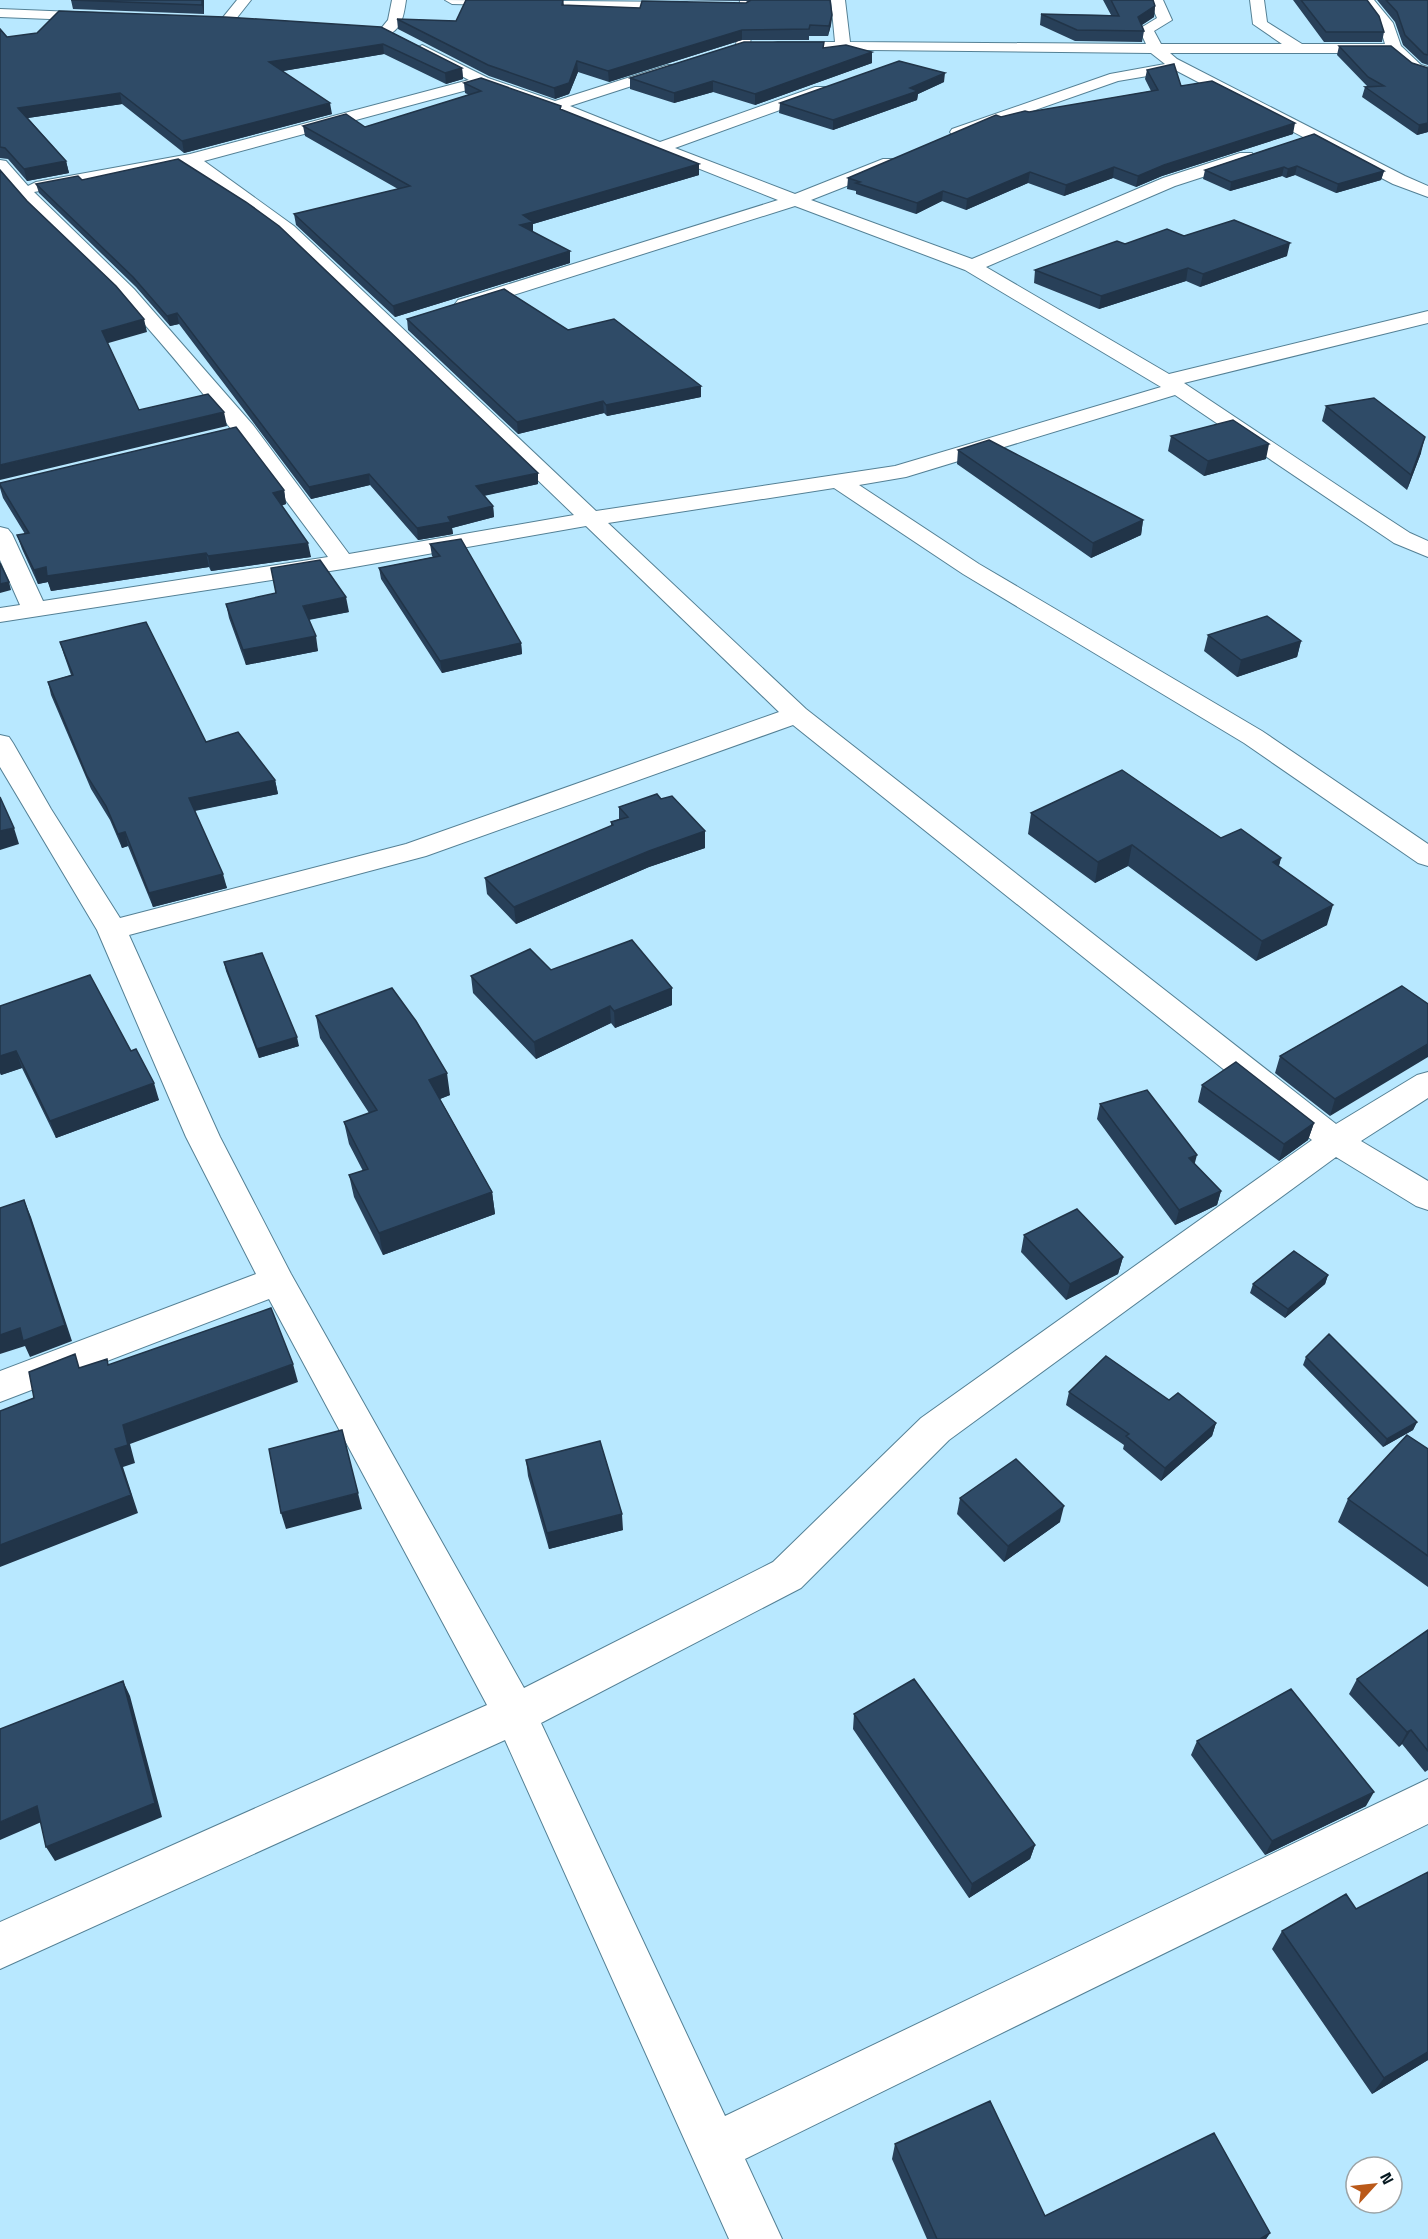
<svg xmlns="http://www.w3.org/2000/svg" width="1428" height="2239" viewBox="0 0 1428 2239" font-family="'Titillium Web',sans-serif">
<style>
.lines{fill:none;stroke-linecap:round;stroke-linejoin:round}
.street-casing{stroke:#548095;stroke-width:2}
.street{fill:#fff;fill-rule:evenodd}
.wall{fill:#284059}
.shaded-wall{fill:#213448}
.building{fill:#2f4b67;stroke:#213448;stroke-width:1.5}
</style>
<rect width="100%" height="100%" fill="#b8e8ff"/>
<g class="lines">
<defs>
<path id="street" d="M237 0H251L232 24H222L220 21Z
M392 0H406C404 14 402 31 386 35L379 31 388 20Z
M445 0 687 2 694 6 687 10 452 4Z
M740 0H754L750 46 743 50 736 46Z
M831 0H845L850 42 1146 44 1139 29 1157 18 1149 0H1163L1172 20 1154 31 1161 44H1282L1253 24 1250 0H1264L1267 22 1302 44H1385L1379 24 1360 0H1374L1393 23 1401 46 1421 65 1428 67V77L1411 71 1390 53H1170L1177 59 1405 176 1428 186V197L1393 184 1177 71 1118 81 964 135H952L950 132 952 129 1110 74 1165 64 1151 53 773 49 771 46 773 43 778 42H835Z
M0 9 99 13 106 17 99 21 0 17Z
M422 45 488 78 555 101 668 65H678L681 68 678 71 570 106 660 142 815 87H827L829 90 827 93 675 148 795 194 883 159H895L897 163 895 167 811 200 972 259 1163 178 1240 153H1252L1254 157 1252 161 1175 186 986 267 1169 374 1428 311V323L1184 383 1367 505 1410 533 1428 541V557L1394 543 1175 395 906 477 859 485 979 564 1262 731 1428 844V866L1418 863 1244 743 963 574 834 488 608 523 806 709 1336 1124 1417 1075 1428 1072V1098L1361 1141 1428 1181V1210L1416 1206 1336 1157 949 1440 801 1588 541 1723 725 2116 1428 1779V1824L745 2159 782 2239H729L505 1740 0 1969V1922L487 1705 269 1299 0 1402V1371L256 1274 186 1137 97 930 0 767V735L9 737 13 743 51 809 120 918 406 844 779 712 586 526 343 569 0 622V608L20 605 0 560V527L8 529 12 534 43 601 328 557C262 468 196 380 121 298 82 256 38 218 0 175V160L6 161 28 186 36 182 190 154 469 80 417 52 415 49ZM482 86 549 109 778 200 458 300 455 304 458 308H472L795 206 965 270 1161 387 895 466 596 511 294 226 204 161ZM188 165 282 234 574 515 349 554 253 425 134 289 34 192ZM793 725 1312 1140 921 1418 773 1562 524 1688 291 1274 220 1137 129 935 426 856Z"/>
</defs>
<!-- street casing -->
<use href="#street" class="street-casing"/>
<!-- street -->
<use href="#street" class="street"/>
</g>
<!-- wall -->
<path class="wall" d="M71 0H204V14L73 9Z
M563 0 564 5 640 8 746 3 748 2 746 1 671 0H830L832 15 831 25 828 36H809V40H742L609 82 578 72 569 94 555 99 489 76 398 29 397 19 456 21Z
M1103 0H1153L1155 6 1154 17 1142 25 1144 31 1142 42 1075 41 1040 25 1041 14 1111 15Z
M1293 0H1367L1384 32 1382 42H1324Z
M1377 0H1428V65L1422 63 1403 45 1395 22Z
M381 27 462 68 463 79 446 84 384 54 283 71 332 114 184 153 122 104 28 118 66 161 69 173 27 181 8 159 0 158V29L7 37Z
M824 42V48L872 52V63L755 105 713 92 674 103 630 89V78Z
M1339 46 1412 63 1428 132 1417 135 1362 97 1365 87H1368L1337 55Z
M1147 70 1181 86 1293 134 1162 176 1136 187 1113 178 1064 196 1028 183 966 210 942 201 916 214 856 194V191L847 189 848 178 1001 117 1151 91 1145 79Z
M944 82 918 94 917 100 833 130 779 113 780 103Z
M464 83 561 106V110L699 164V175L533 224V232L570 263 395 317 296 225 294 214 398 189 305 136 303 126 365 127 469 95 465 93Z
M1314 134 1384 171 1381 180 1336 193 1295 175 1286 178 1282 176 1230 191 1203 179 1205 170Z
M82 180 538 484 484 496 493 506 494 517 452 528 453 534 418 540 370 485 311 499 179 324 170 326 136 287 39 193 36 184Z
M1184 236 1287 256 1200 287 1186 281 1099 309 1034 283 1035 270 1125 244Z
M407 319 568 330 701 397 607 416 604 413 518 434 408 330Z
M1326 406 1421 453 1407 490 1322 421Z
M1171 436 1266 459 1204 476 1168 451Z
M958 450 1143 520 1141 535 1091 558 957 464Z
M0 483 284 490 286 504 281 506 311 557 211 571 209 567 51 591 48 582 38 584 22 549 17 535 25 534 3 498 0 488Z
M430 544 521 643 522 654 442 673 381 579 379 568 433 557 432 556Z
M226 604 349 612 309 620 318 651 246 665 229 618Z
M1208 635 1301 641 1297 657 1237 677 1204 651Z
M60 642 206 742 275 780 278 794 195 811 227 888 153 907 128 846 122 848 110 820 91 789 51 695 48 682 71 675 64 655Z
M661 799 705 831V848L649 867 516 924 487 894 485 878 611 826V822L619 819V807Z
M1031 813 1281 858 1279 866 1327 925 1256 961 1128 866 1095 883 1028 834Z
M224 962 299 1046 259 1058 226 971Z
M551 970 672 988V1005L615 1028 611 1023 536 1059 473 993 471 976Z
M1402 986 1330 1116 1275 1073 1280 1056Z
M0 1006 131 1051 159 1100 56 1138 22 1068 1 1075 0 1073Z
M316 1016 450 1095 440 1099 492 1192 495 1214 383 1255 354 1197 349 1175 363 1171 349 1144 344 1122 369 1113 320 1038Z
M1202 1085 1314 1123 1308 1140 1279 1161 1198 1102Z
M1100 1104 1195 1164 1221 1191 1217 1205 1175 1225 1097 1119Z
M1024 1235 1123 1257 1118 1274 1066 1300 1021 1252Z
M1328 1275 1325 1284 1285 1318 1250 1293 1253 1284Z
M1306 1357 1417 1422 1413 1430 1383 1447 1303 1365Z
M1069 1392 1169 1400 1216 1423 1212 1436 1161 1481 1123 1449 1124 1445 1066 1405Z
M1428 1449V1587L1338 1522 1348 1499Z
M526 1460 623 1530 549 1549 528 1476Z
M960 1498 1060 1522 1004 1562 957 1514Z
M1428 1630V1770L1425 1772 1402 1744 1399 1747 1349 1694 1357 1679Z
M854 1714 1035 1845 1030 1859 969 1898 853 1729Z
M1197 1741 1366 1806 1265 1855 1191 1755Z
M1356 1909 1428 2060 1372 2094 1272 1949 1282 1931Z
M895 2144 1045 2216 1270 2233 1266 2239H927L892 2159Z"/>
<!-- shaded-wall -->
<path class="shaded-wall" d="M202 0H204V14L202 5Z
M1155 6 1154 17 1137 28 1138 17Z
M832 15 831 25 828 36 829 26Z
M742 30V40L609 82 608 71Z
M383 44 384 54 271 73 269 62Z
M872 52V63L755 105V94Z
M577 61 578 72 569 94 555 99 554 88Z
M462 68 463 79 446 84 445 73Z
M945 73 944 82 918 94 917 100 833 130V120L910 88Z
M713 81V92L674 103V93Z
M120 93 122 104 21 119 18 108Z
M330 103 332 114 184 153 182 141Z
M1295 123 1293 134 1162 176 1136 187 1138 176 1164 165Z
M1428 123V132L1417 135 1419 125Z
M66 161 69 173 27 181 24 169Z
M699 164V175L533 224V233L520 225 523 215Z
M1297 166 1295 175 1286 178 1288 169Z
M1114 167 1113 178 1064 196 1066 185Z
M1284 167 1282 176 1230 191 1231 182Z
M1384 171 1381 180 1336 193 1338 184Z
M1030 172 1028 183 966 210 967 199Z
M943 191 942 201 916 214 917 203Z
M1290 243 1287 256 1200 287 1203 274Z
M570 251V263L395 317 393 306Z
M1188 268 1186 281 1099 309 1101 296Z
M177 313 179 324 170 326 167 316Z
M144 319 147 332 105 344 102 331Z
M701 386V397L607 416 606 405Z
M603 401 604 413 518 434 517 422Z
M224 412 227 426 0 480V465Z
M1425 437 1421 453 1407 490 1411 475Z
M1269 444 1266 459 1204 476 1208 461Z
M538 473V484L477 497 476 486Z
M369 474 370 485 311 499 309 487Z
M284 490 286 504 275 507 273 493Z
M493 506 494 517 452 528 453 534 418 540 417 528 448 517Z
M1143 520 1141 535 1091 558 1093 543Z
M308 543 311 557 211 571 208 556Z
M206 553 209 567 51 591 48 582 38 584 34 570 46 567Z
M9 582 11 590 0 593V584Z
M346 597 349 612 306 620 303 606Z
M316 636 318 651 246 665 243 650Z
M1301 641 1297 657 1237 677 1241 660Z
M521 643 522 654 442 673 440 661Z
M275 780 278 794 192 811 189 798Z
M14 828 19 844 0 850V831Z
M705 831V848L649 867 516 924 514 907 649 851Z
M125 832 128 846 122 848 118 834Z
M1132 845 1128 866 1095 883 1098 862Z
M1281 858 1275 878 1273 862Z
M223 874 227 888 153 907 149 893Z
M1333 905 1327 925 1256 961 1262 941Z
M672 988V1005L615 1028 614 1011Z
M610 1006 611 1023 536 1059 534 1042Z
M297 1037 299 1046 259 1058 257 1049Z
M1428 1044V1057L1330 1116 1335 1099Z
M16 1051 22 1068 1 1075 0 1072V1056Z
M447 1073 450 1095 432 1102 429 1080Z
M154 1083 159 1100 56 1138 50 1121Z
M1314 1123 1308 1140 1279 1161 1284 1144Z
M1197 1155 1193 1170 1189 1158Z
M1221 1191 1217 1205 1175 1225 1179 1210Z
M492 1192 495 1214 383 1255 379 1233Z
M24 1200 31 1217 72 1341 30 1357 25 1346 0 1354V1335Z
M1123 1257 1118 1274 1066 1300 1070 1284Z
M1328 1275 1325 1284 1285 1318 1288 1309Z
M293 1364 298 1382 130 1444 135 1463 123 1467 138 1513 0 1567V1545L115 1449 123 1425Z
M1417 1422 1413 1430 1383 1447 1387 1439Z
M1216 1423 1212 1436 1161 1481 1165 1468Z
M358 1493 362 1509 286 1529 281 1513Z
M1064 1506 1060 1522 1004 1562 1008 1546Z
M622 1514 623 1530 549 1549 547 1533Z
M123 1681 130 1696 162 1817 55 1861 46 1847Z
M1411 1730 1402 1744 1399 1747 1407 1732Z
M1374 1792 1366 1806 1265 1855 1272 1841Z
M37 1806 46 1820 0 1840V1822Z
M1035 1845 1030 1859 969 1898 972 1884Z
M1428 2052V2060L1372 2094 1384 2078Z
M1270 2233 1266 2239H1260Z"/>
<!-- building -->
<path class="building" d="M71 0H202V5Z
M466 0H563L562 5 640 8 642 1 746 3 751 0H830L832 15 829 26 810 25 809 29 742 30 608 71 577 61 569 83 554 88 488 65 397 19 456 21Z
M1111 0H1153L1155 6 1138 17 1144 31 1077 30 1041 14 1119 16Z
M1301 0H1367L1379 16 1384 32H1326Z
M1386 0H1428V55L1424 54 1405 35 1397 12Z
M59 11 225 17 381 27 462 68 445 73 383 44 269 62 330 103 182 141 120 93 18 108 66 161 24 169 5 148 0 147V29L7 37 37 33Z
M744 42H824L823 48 846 45 872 52 755 94 713 81 674 93 630 78Z
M1339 46H1391L1412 63 1428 68V123L1419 125 1365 87 1384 86 1368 77Z
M899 61 945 73 910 88 918 91 833 120 780 103Z
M1174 64 1181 86 1212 81 1295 123 1164 165 1138 176 1114 167 1066 185 1030 172 967 199 943 191 917 203 856 183 860 182 848 178 996 115 1001 117 1025 111 1029 112 1158 90 1147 70Z
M481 78 561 106 560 109 699 164 523 215 533 222 520 225 570 251 393 306 294 214 410 186 303 126 346 114 365 127 481 91 464 83Z
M1314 134 1384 171 1338 184 1297 166 1288 169 1284 167 1231 182 1205 170Z
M178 159 246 202 279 226 538 473 476 486 493 506 448 517 451 522 417 528 369 474 309 487 177 313 167 316 133 277 36 184 78 176 82 180Z
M0 170 27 201 116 286 144 319 102 331 139 410 208 394 224 412 0 465Z
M1234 220 1290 243 1203 274 1188 268 1101 296 1035 270 1117 241 1125 244 1167 229 1184 236Z
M504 289 568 330 614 319 701 386 606 405 603 401 517 422 407 319Z
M1374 398 1425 437 1411 475 1326 406Z
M1233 420 1269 444 1208 461 1171 436Z
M236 427 284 490 273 493 308 543 208 556 206 553 47 576 46 567 34 570 17 535 29 533 0 485V483Z
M989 440 1143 520 1093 543 958 450Z
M461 539 521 643 440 661 379 568 440 556 430 544Z
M320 560 346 597 303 606 316 636 243 650 226 604 276 593 271 568Z
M0 563 9 582 0 584Z
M1267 616 1301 641 1241 660 1208 635Z
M146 622 206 742 238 732 275 780 189 798 223 874 149 893 125 832 118 834 106 806 87 776 48 682 73 675 60 642Z
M1122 770 1221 838 1241 829 1281 858 1273 862 1333 905 1262 941 1132 845 1098 862 1031 813Z
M657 794 661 799 672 796 705 831 649 851 514 907 485 878 613 825 611 822 628 817 619 807Z
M0 797 14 828 0 831Z
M632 940 672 988 614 1011 610 1006 534 1042 471 976 530 949 551 970Z
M262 953 297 1037 257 1049 224 962Z
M90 975 131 1051 136 1049 154 1083 50 1121 16 1051 0 1056V1006Z
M1402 986 1428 1004V1044L1335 1099 1280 1056Z
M392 988 416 1021 447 1073 429 1080 492 1192 379 1233 349 1175 368 1169 344 1122 377 1110 316 1016Z
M1236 1062 1314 1123 1284 1144 1202 1085Z
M1147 1090 1197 1155 1189 1158 1221 1191 1179 1210 1100 1104Z
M24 1200 65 1325 23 1341 20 1328 0 1335V1208Z
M1077 1209 1123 1257 1070 1284 1024 1235Z
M1294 1251 1328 1275 1288 1309 1253 1284Z
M271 1308 293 1364 123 1425 128 1445 115 1449 131 1495 0 1545V1411L34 1398 29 1372 75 1354 79 1368 107 1359 108 1365Z
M1329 1334 1417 1422 1387 1439 1306 1357Z
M1106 1356 1169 1400 1178 1393 1216 1423 1165 1468 1126 1436 1129 1434 1069 1392Z
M342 1430 358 1493 281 1513 269 1449Z
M1407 1435 1428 1449V1556L1348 1499Z
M600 1441 622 1514 547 1533 526 1460Z
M1016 1459 1064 1506 1008 1546 960 1498Z
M1428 1630V1751L1411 1730 1407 1732 1357 1679Z
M914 1679 1035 1845 972 1884 854 1714Z
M123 1681 155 1803 46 1847 37 1806 0 1822V1729Z
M1291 1689 1374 1792 1272 1841 1197 1741Z
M1428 1872V2052L1384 2078 1282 1931 1346 1894 1356 1909Z
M990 2101 1045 2216 1214 2133 1270 2233 1260 2239H937L895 2144Z"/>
<!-- north arrow -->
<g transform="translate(1374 2185) rotate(63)"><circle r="28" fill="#ffffff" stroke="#9ba3a6" stroke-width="1.5"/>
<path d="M0-4.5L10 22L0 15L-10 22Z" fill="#ba5919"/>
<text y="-9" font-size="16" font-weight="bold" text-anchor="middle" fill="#061820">N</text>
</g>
</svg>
